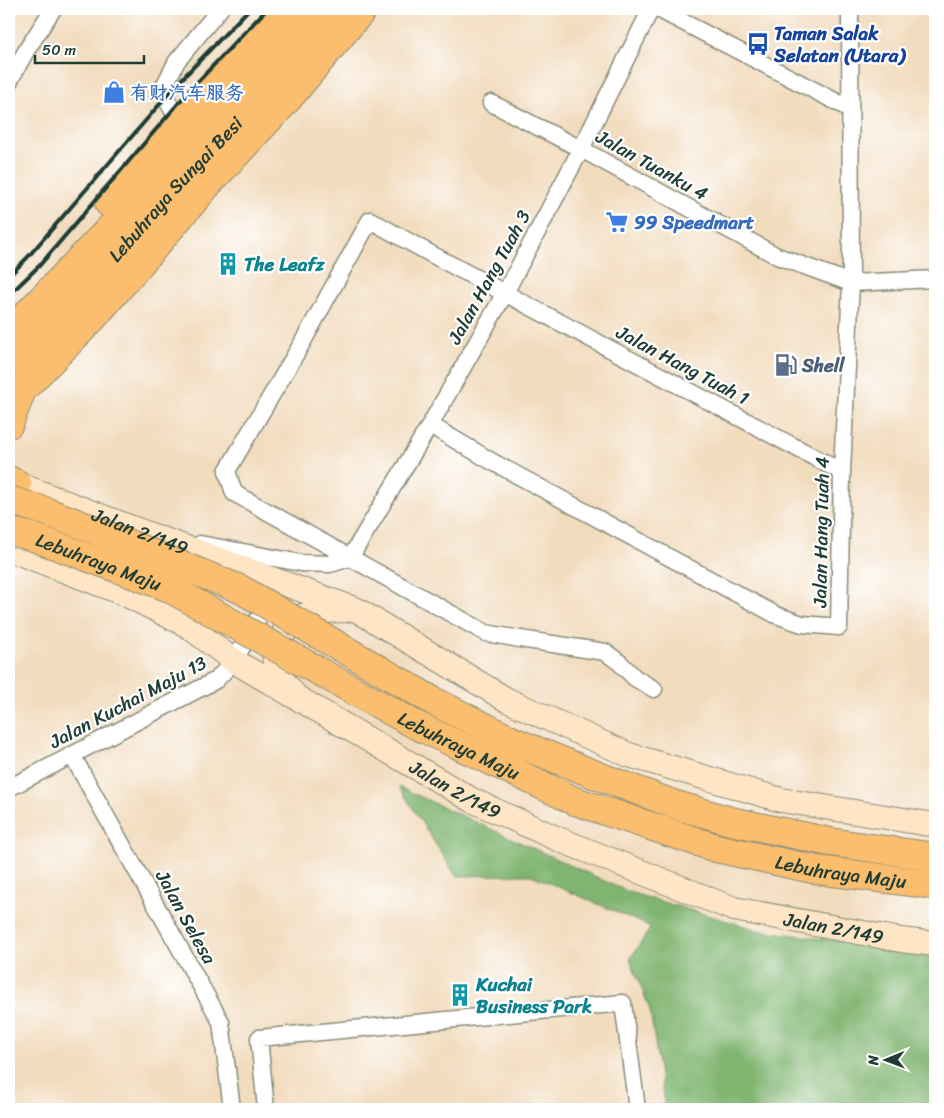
<svg xmlns="http://www.w3.org/2000/svg" width="944" height="1118" viewBox="0 0 944 1118" font-family="Sriracha,'LXGW WenKai TC',sans-serif">
<style>
.forest{fill:#80b571;stroke:#507952}
.lines{fill:none;stroke-linecap:round;stroke-linejoin:round}
.minor-casing{stroke:#888c79;stroke-width:19}
.secondary-casing{stroke:#888c79;stroke-width:26}
.motorway-casing{stroke:#888c79;stroke-width:30}
.minor{stroke:#fff;stroke-width:16}
.secondary{stroke:#fde5c5;stroke-width:24}
.motorway{stroke:#fabe6e;stroke-width:28}
.rail{stroke:#1f3d34;stroke-width:4}
.motorway-bridge-casing{stroke:#888c79;stroke-width:30;stroke-linecap:butt}
.motorway-bridge{stroke:#fabe6e;stroke-width:28}
.labels{text-anchor:middle;dominant-baseline:central;stroke-width:4.5;stroke-linejoin:round;paint-order:stroke}
.transit-label{font-size:19px;font-weight:bold;fill:#164399;stroke:#fff;text-anchor:start}
.shop-label{font-size:19px;font-weight:bold;fill:#366cbe;stroke:#fff;text-anchor:start}
.street-label{font-size:19px;fill:#1f3d34;stroke:#fff}
.culture-label{font-size:19px;font-weight:bold;fill:#0d838f;stroke:#fff;text-anchor:start}
.service-label{font-size:19px;font-weight:bold;fill:#4e5e75;stroke:#fff;text-anchor:start}
</style>
<rect width="100%" height="100%" fill="#fff"/>
<filter id="ink" filterUnits="userSpaceOnUse"><feTurbulence type="fractalNoise" baseFrequency=".02" numOctaves="2"/><feDisplacementMap in="SourceGraphic" scale="10" xChannelSelector="R" yChannelSelector="G"/><feConvolveMatrix kernelMatrix="1 2 1 2 8 2 1 2 1" color-interpolation-filters="sRGB"/></filter>
<filter id="wash" filterUnits="userSpaceOnUse"><feTurbulence type="fractalNoise" baseFrequency=".0096" numOctaves="4" result="noise"/><feDisplacementMap in="SourceGraphic" scale="20" xChannelSelector="R" yChannelSelector="G"/><feGaussianBlur stdDeviation="1.12" result="paint"/><feColorMatrix in="noise" values="0 0 0 0 0 0 0 0 0 0 0 0 0 0 0 0 0 1.4 0 .05"/><feComposite in="paint" operator="in"/></filter>
<g filter="url(#wash)">
<rect width="100%" height="100%" fill="#f2dcbe"/>
<!-- forest -->
<path class="forest" d="M399 787 629 892 758 930 935 954V1109H665L650 1010 630 959 651 927 531 875 456 876Z"/>
</g>
<g filter="url(#ink)">
<g class="lines">
<defs>
<path id="minor" d="M658 9 850 109
M9 82 26 51 53 9
M491 103 581 149 777 256 851 283 935 279
M182 122 173 111 167 100 165 84 177 61 220 9
M430 425 491 461 776 615 802 624 839 627 842 472 851 283 850 9
M200 544 301 563 330 564 350 558
M350 558 430 425 505 293 581 149 651 9
M654 689 635 678 619 662 605 652 520 639 486 633 234 493 227 471 301 345 370 220 431 254 842 472
M72 755 221 1022 232 1109
M9 788 216 680 234 661 270 598
M266 1109 259 1038 623 1003 637 1109"/>
<g id="secondary">
<path id="s1" d="M17 484 137 530 357 610 507 700 629 755 781 800 935 825"/>
<path id="s2" d="M9 549 123 593 187 625 234 661 472 800 558 839 734 909 901 940 935 944"/>
<path d="M293 693 282 680 275 664 274 651 285 631 302 616 323 611 347 610"/>
</g>
<g id="motorway">
<path d="M109 203 182 122 286 10"/>
<path d="M9 333 200 135 311 9"/>
<path id="s3" d="M9 364C25 354 39 342 52 328L175 186 279 78 337 9"/>
<path d="M9 400 22 390 93 318 209 183 286 101 363 9"/>
<path d="M9 424 22 390"/>
<path d="M9 480 17 484"/>
<path d="M596 775 676 805 731 821 830 842 935 857"/>
<path id="s4" d="M575 801 716 848 817 870 935 885"/>
</g>
</defs>
<!-- minor casing -->
<use href="#minor" class="minor-casing"/>
<!-- secondary casing -->
<use href="#secondary" class="secondary-casing"/>
<!-- motorway casing -->
<use href="#motorway" class="motorway-casing"/>
<!-- minor -->
<use href="#minor" class="minor"/>
<!-- secondary -->
<use href="#secondary" class="secondary"/>
<!-- motorway -->
<use href="#motorway" class="motorway"/>
<!-- rail -->
<path class="rail" d="M9 276 27 258 178 83 249 9
M9 295 40 265 188 92 267 9"/>
<defs>
<g id="motorway-bridge">
<path d="M9 500 45 511 92 529 242 590 435 702 515 742 596 775"/>
<path id="s5" d="M9 531 33 537 167 587 414 724 575 801"/>
</g>
</defs>
<!-- motorway-bridge casing -->
<use href="#motorway-bridge" class="motorway-bridge-casing"/>
<!-- motorway-bridge -->
<use href="#motorway-bridge" class="motorway-bridge"/>
</g>
</g>
<!-- icons -->
<defs>
<symbol id="bus-bare" viewBox="-9 -9 18 18"><path d="M-5-6H5V4H4V6H2V4H-2V6H-4V4H-5ZM-3.5-4V0h7V-4ZM-3.5 1.2v1.5H-2V1.2ZM2 1.2v1.5H3.5V1.2Z" fill="#1a4fb4" stroke="#fff" stroke-width="2.5" paint-order="stroke"/></symbol>
<symbol id="shop-bare" viewBox="-9 -9 18 18"><path d="M-5-2.5h2.3a2.7 3.5 0 0 1 5.4 0H5L5.5 6h-11ZM-1.5-2.5h3a1.5 2.3 0 0 0-3 0Z" fill="#3f7fe0" stroke="#fff" stroke-width="2.5" paint-order="stroke"/></symbol>
<symbol id="supermarket-bare" viewBox="-9 -9 18 18"><path d="M-6-5.5h2.5l.6 2H6L4.5 2H-2.5L-4.4-4H-6ZM-1.5 3.2a1.3 1.3 0 1 0 .1 0ZM3 3.2a1.3 1.3 0 1 0 .1 0Z" fill="#3f7fe0" stroke="#fff" stroke-width="2.5" paint-order="stroke"/></symbol>
<symbol id="building-bare" viewBox="-9 -9 18 18"><path d="M-4-6H4V6H1V3H-1V6H-4ZM-2.5-4.3h1.7v1.8h-1.7ZM.8-4.3h1.7v1.8H.8ZM-2.5-1h1.7V.8h-1.7ZM.8-1h1.7V.8H.8Z" fill="#0f9aa8" stroke="#fff" stroke-width="2.5" paint-order="stroke"/></symbol>
<symbol id="fuel-bare" viewBox="-9 -9 18 18"><path d="M-5.5-6h7V0h2V4h1.3V-2.5L3-4.5l.8-.8L6-3V5H2.5V1h-1V6h-7ZM-4.2-4.7v3.2H.2V-4.7Z" fill="#5c6f8a" stroke="#fff" stroke-width="2.5" paint-order="stroke"/></symbol>
</defs>
<g fill-rule="evenodd">
<use href="#bus-bare" x="742" y="28" width="32" height="32"/>
<use href="#shop-bare" x="98" y="76" width="32" height="32"/>
<use href="#supermarket-bare" x="601" y="206" width="32" height="32"/>
<use href="#building-bare" x="212" y="248" width="32" height="32"/>
<use href="#fuel-bare" x="770" y="349" width="32" height="32"/>
<use href="#building-bare" x="444" y="979" width="32" height="32"/>
</g>
<g class="labels">
<!-- transit labels -->
<g class="transit-label">
<text x="774" y="33">Taman Salak<tspan x="774" dy="22">Selatan (Utara)</tspan></text>
</g>
<!-- shop labels -->
<g class="shop-label">
<text x="130" y="92">有财汽车服务</text>
<text x="634" y="222">99 Speedmart</text>
</g>
<!-- street labels -->
<g class="street-label">
<text transform="translate(652 165) rotate(29)">Jalan Tuanku 4</text>
<text stroke="none"><textPath href="#s3" startOffset="242">Lebuhraya Sungai Besi</textPath></text>
<text transform="translate(489 277) rotate(-61)">Jalan Hang Tuah 3</text>
<text transform="translate(683 365) rotate(28)">Jalan Hang Tuah 1</text>
<text stroke="none"><textPath href="#s1" startOffset="132">Jalan 2/149</textPath></text>
<text transform="translate(821 532) rotate(-89)">Jalan Hang Tuah 4</text>
<text stroke="none"><textPath href="#s5" startOffset="95">Lebuhraya Maju</textPath></text>
<text transform="translate(128 702) rotate(-28)">Jalan Kuchai Maju 13</text>
<text stroke="none"><textPath href="#s5" startOffset="500">Lebuhraya Maju</textPath></text>
<text stroke="none"><textPath href="#s2" startOffset="509">Jalan 2/149</textPath></text>
<text stroke="none"><textPath href="#s4" startOffset="276">Lebuhraya Maju</textPath></text>
<text transform="translate(186 917) rotate(61)">Jalan Selesa</text>
<text stroke="none"><textPath href="#s2" startOffset="914">Jalan 2/149</textPath></text>
</g>
<!-- culture labels -->
<g class="culture-label">
<text x="244" y="264">The Leafz</text>
<text x="476" y="984">Kuchai<tspan x="476" dy="22">Business Park</tspan></text>
</g>
<!-- service labels -->
<g class="service-label">
<text x="802" y="365">Shell</text>
</g>
</g>
<!-- margin -->
<rect width="944" height="1118" fill="none" stroke="#fff" stroke-width="30"/>
<!-- north arrow -->
<g transform="translate(886 1060) rotate(269)" stroke="#ffffff" stroke-width="4" paint-order="stroke">
<path d="M0-4L9 19L0 12L-9 19Z" fill="#1f3d34"/>
<text y="-8" font-size="14" font-weight="bold" text-anchor="middle" fill="#1f3d34">N</text>
</g>
<!-- scale -->
<path d="M35 55v8h109v-8" fill="none" stroke="#1f3d34" stroke-width="2.5"/>
<text x="42" y="55" font-size="15" fill="#1f3d34" stroke="#ffffff" stroke-width="4" paint-order="stroke">50 m</text>
</svg>
